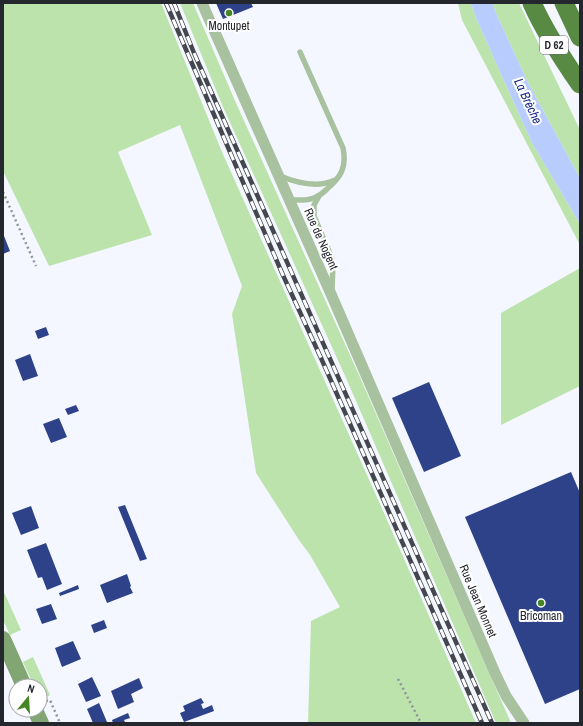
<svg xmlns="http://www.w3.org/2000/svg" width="583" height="726" viewBox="0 0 583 726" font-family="'Archivo Narrow',sans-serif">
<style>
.green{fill:#bbe3ab}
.water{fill:#b9ccfe}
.building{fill:#2d4289}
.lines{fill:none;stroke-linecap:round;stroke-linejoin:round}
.path{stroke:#91949b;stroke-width:2.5;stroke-dasharray:2 3;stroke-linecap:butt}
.service{stroke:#a8c19f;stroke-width:5.5}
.minor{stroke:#a8c19f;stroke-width:11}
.secondary{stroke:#82a673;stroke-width:16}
.trunk{stroke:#598a44;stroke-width:19}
.rail-casing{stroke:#44474e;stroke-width:4.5}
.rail{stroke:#fff;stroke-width:3;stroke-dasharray:9;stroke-linecap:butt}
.poi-dot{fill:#458525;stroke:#fff;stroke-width:1.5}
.labels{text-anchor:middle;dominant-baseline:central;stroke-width:4;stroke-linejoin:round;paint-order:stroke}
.shield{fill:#fff;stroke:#66686d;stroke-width:1}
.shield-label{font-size:11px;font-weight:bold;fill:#24272e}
.poi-label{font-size:12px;fill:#24272e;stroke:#fff}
.street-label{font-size:12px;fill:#24272e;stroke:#fff}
.water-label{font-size:13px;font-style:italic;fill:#1a2b85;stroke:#fff}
</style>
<rect width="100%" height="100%" fill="#f4f7ff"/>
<!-- green -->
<path class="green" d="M3 3H161L222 152 380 504 476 723H308L311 621 340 607 310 555 299 540 256 473 232 314 242 286 180 125 118 152 152 235 49 266 3 171Z
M180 3H193L236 103 359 375 511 723H496L346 378 223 107Z
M458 3H471L476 18 532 143 580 224V245L462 20Z
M493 3H519L580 130V178L528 83 495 11Z
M580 268V386L501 425V313Z
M3 590 21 630 10 635 3 620Z
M33 657 50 695 40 701V686H34L23 662Z"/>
<!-- water -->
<path class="water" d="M471 3H493L495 11 528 83 580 178V224L532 143 476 18Z"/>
<!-- building -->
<path class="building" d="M216 3H251L253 7 223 19Z
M4 236 10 251 3 254V237Z
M46 327 49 335 38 339 35 331Z
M30 354 38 376 23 381 15 360Z
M429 382 461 456 424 472 392 398Z
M76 405 79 411 68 415 65 409Z
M59 418 67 437 51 443 43 424Z
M571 472 580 493V689L545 704 465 517Z
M125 505 147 559 140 561 118 507Z
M31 506 39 528 21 535 12 513Z
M46 543 62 584 47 590 42 577 38 578 27 550Z
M127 574 131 586 130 587 133 593 107 603 100 585Z
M78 585 79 589 60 596 59 593Z
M51 604 57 619 42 624 36 609Z
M104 620 107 628 94 633 91 625Z
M73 641 81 659 62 667 55 648Z
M92 677 101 696 86 702 78 684Z
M139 678 143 688 131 694 134 702 118 709 111 691Z
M201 698 204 703 201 704 203 709 212 705 214 711 184 722 180 713 185 711 183 706Z
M99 703 107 722 108 723H93L87 709Z
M128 713 130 718 124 720 125 722 121 723H113L112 720Z"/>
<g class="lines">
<!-- path -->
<path class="path" d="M3 192 36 266
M398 679 421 723
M46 701 50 700 60 723"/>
<!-- service -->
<path class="service" d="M280 176C297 183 318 188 335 180
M319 196 314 205V216L331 256 333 264 332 290
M289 200C298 200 307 201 314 198 319 196 323 193 327 189 341 177 347 167 343 148L300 52"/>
<!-- minor -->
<path class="minor" d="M202 3 331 294 495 673 506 696 524 723"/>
<!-- secondary -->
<path class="secondary" d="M3 639 24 686
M35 710 41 723"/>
<!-- trunk -->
<path class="trunk" d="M532 3C545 32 562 58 580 84
M564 3 580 37"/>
<defs>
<path id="rail" d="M166 3 282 273 321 358 482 723
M174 3 194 53 492 723"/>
</defs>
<!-- rail casing -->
<use href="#rail" class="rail-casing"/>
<!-- rail -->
<use href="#rail" class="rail"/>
</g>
<!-- markers -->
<g class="poi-dot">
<circle cx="229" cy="13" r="4"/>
<circle cx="541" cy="603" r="4"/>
</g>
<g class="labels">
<!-- shield labels -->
<rect class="shield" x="540" y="36" width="28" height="18" rx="3"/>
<g class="shield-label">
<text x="554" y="45">D 62</text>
</g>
<!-- poi labels -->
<g class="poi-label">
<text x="229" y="26">Montupet</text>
<text x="541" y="616">Bricoman</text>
</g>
<!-- street labels -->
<g class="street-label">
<text transform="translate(321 239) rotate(66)">Rue de Nogent</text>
<text transform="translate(478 601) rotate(67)">Rue Jean Monnet</text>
</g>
<!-- water labels -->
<g class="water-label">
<text transform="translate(528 101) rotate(65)">La Brèche</text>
</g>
</g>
<!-- border -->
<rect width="583" height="726" fill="none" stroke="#24272e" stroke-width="8"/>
<!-- north arrow -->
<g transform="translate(28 698) rotate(18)"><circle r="19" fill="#ffffff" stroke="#a7a9ab"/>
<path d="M0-3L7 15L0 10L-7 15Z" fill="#458525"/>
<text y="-6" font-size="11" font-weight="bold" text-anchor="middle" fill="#24272e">N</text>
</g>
</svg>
